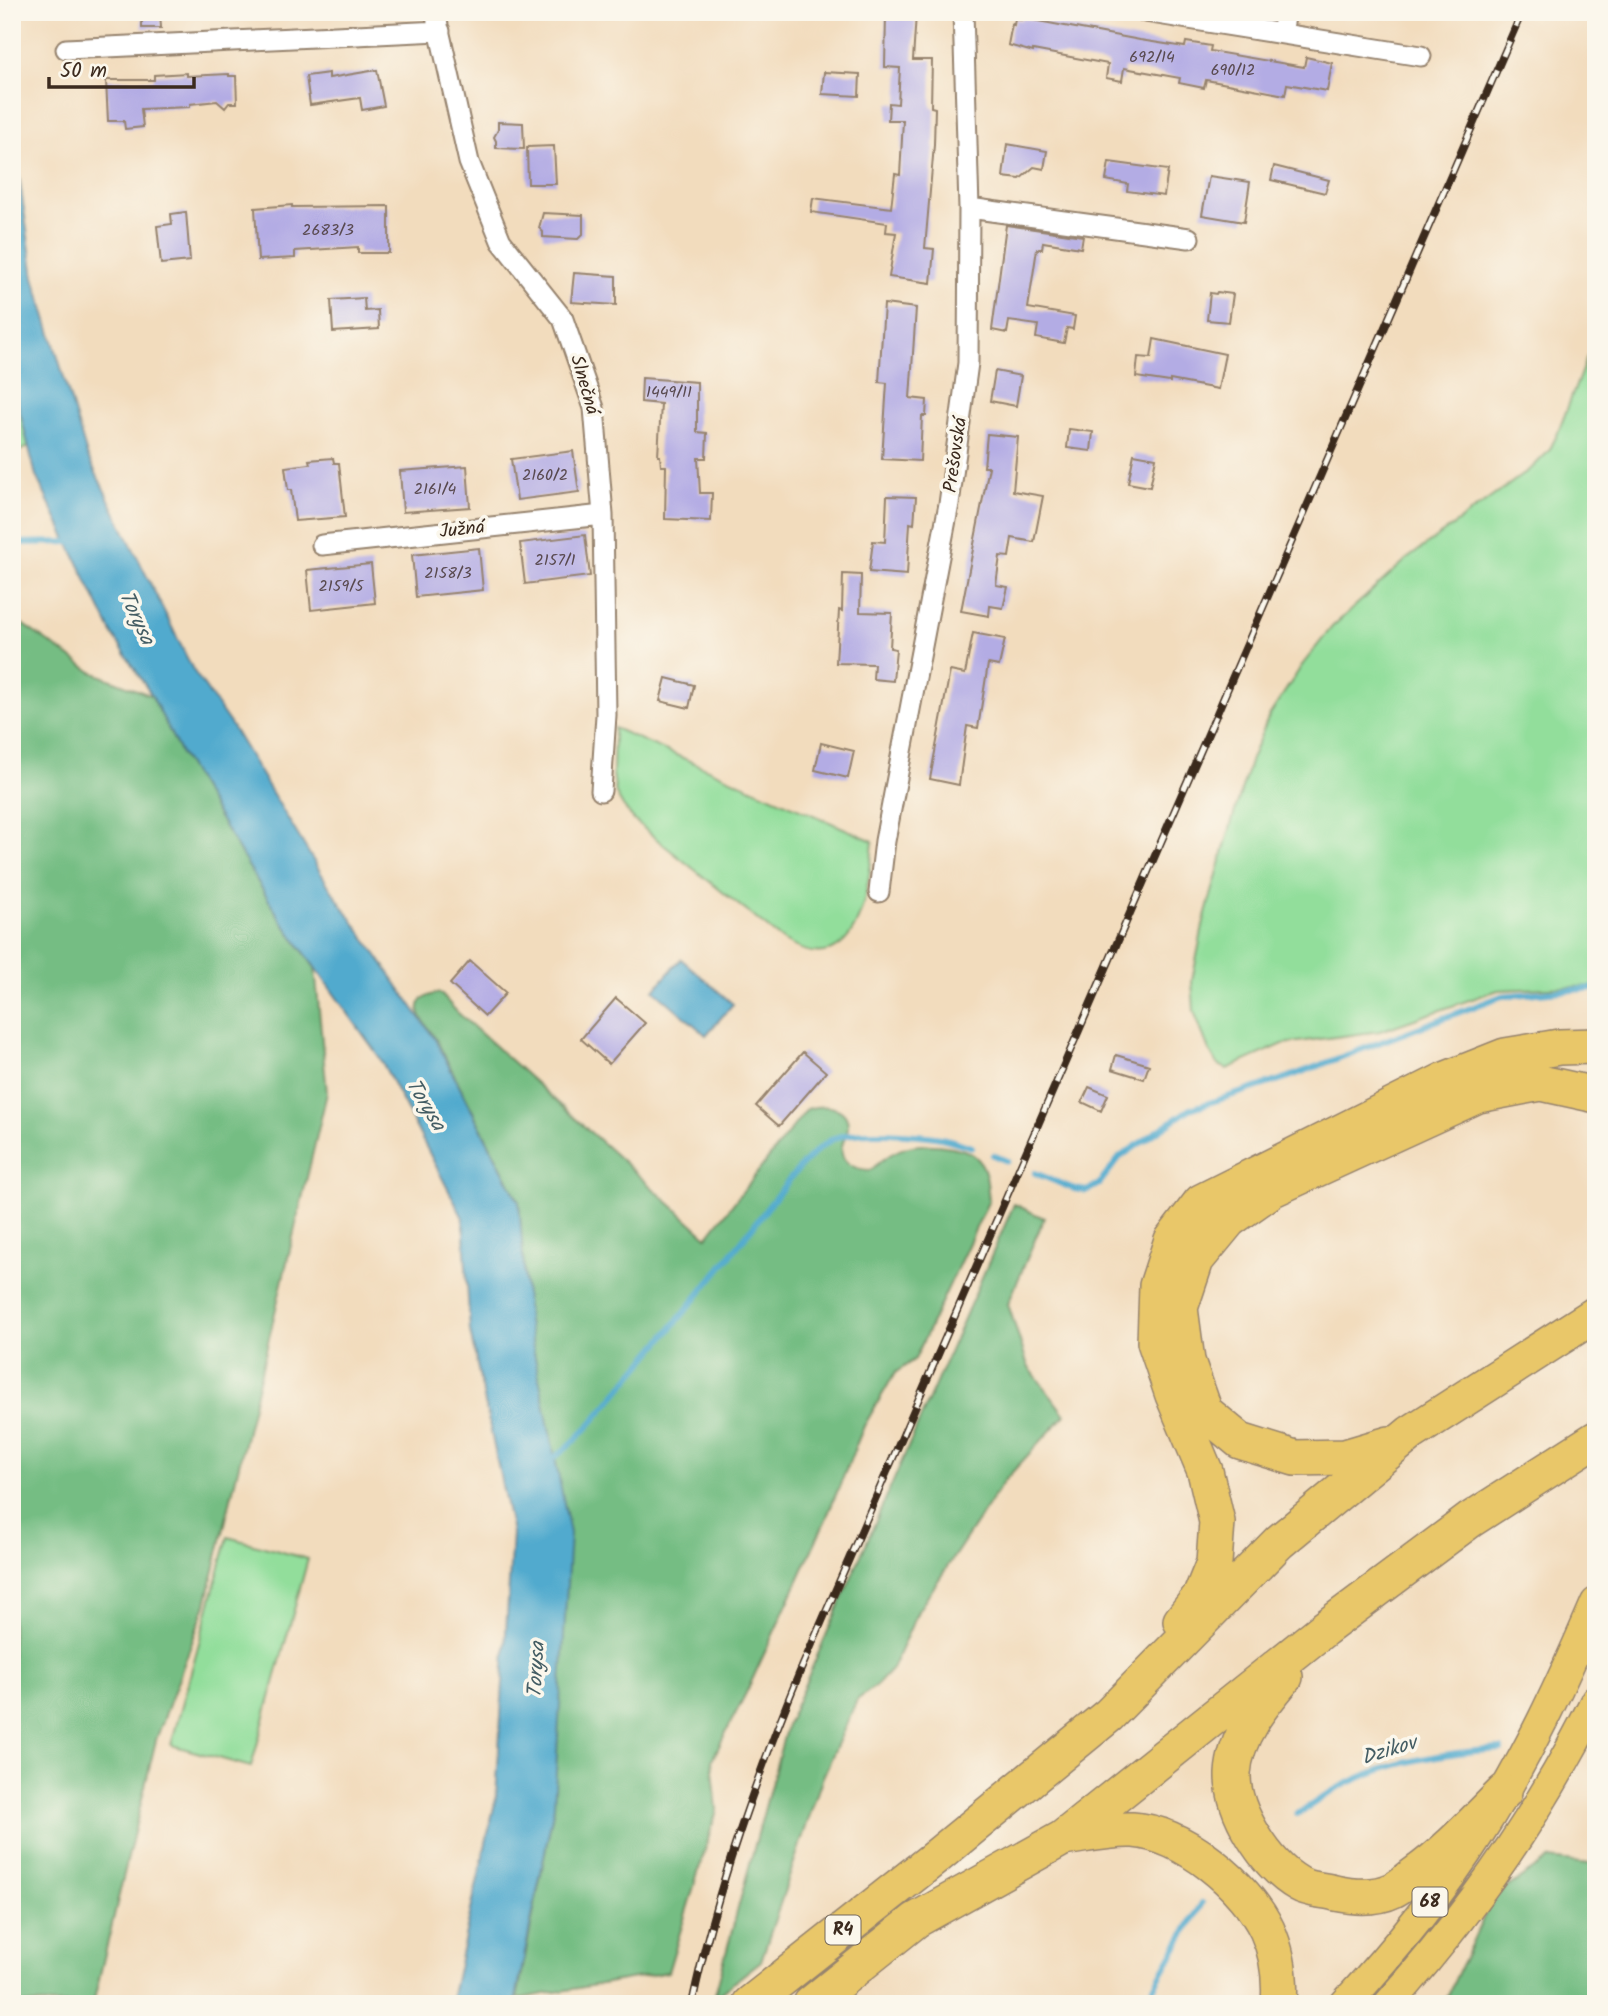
<svg xmlns="http://www.w3.org/2000/svg" width="1608" height="2016" viewBox="0 0 1608 2016" font-family="Kalam,sans-serif">
<style>
.green{fill:#92de9b;stroke:#66845c;stroke-width:2}
.forest{fill:#75bd83;stroke:#587450;stroke-width:2}
.water{fill:#51aace;stroke:#466a76;stroke-width:2}
.lines{fill:none;stroke-linecap:round;stroke-linejoin:round}
.stream{stroke:#51aace;stroke-width:6}
.building{fill:#b3ace4}
.minor-casing{stroke:#96836e;stroke-width:23}
.primary-casing{stroke:#96836e;stroke-width:33}
.motorway-casing{stroke:#96836e;stroke-width:38}
.minor{stroke:#fff;stroke-width:19}
.primary{stroke:#e9c769;stroke-width:30}
.motorway{stroke:#e9c769;stroke-width:35}
.rail-casing{stroke:#3b2a1e;stroke-width:8}
.rail{stroke:#fbf7ec;stroke-width:5;stroke-dasharray:16;stroke-linecap:butt}
.labels{text-anchor:middle;dominant-baseline:central;stroke-width:7;stroke-linejoin:round;paint-order:stroke}
.number-label{font-size:16px;fill:#594a50}
.shield{fill:#fbf7ec;stroke:#75685c;stroke-width:2}
.shield-label{font-size:18px;font-weight:bold;fill:#3b2a1e}
.street-label{font-size:19px;fill:#3b2a1e;stroke:#fbf7ec}
.water-label{font-size:21px;font-style:italic;fill:#445d64;stroke:#fbf7ec}
</style>
<rect width="100%" height="100%" fill="#fbf7ec"/>
<filter id="ink" filterUnits="userSpaceOnUse"><feTurbulence type="fractalNoise" baseFrequency=".0143" numOctaves="2"/><feDisplacementMap in="SourceGraphic" scale="14" xChannelSelector="R" yChannelSelector="G"/><feConvolveMatrix kernelMatrix="1 2 1 2 8 2 1 2 1" color-interpolation-filters="sRGB"/></filter>
<filter id="wash" filterUnits="userSpaceOnUse"><feTurbulence type="fractalNoise" baseFrequency=".00686" numOctaves="4" result="noise"/><feDisplacementMap in="SourceGraphic" scale="28" xChannelSelector="R" yChannelSelector="G"/><feGaussianBlur stdDeviation="1.57" result="paint"/><feColorMatrix in="noise" values="0 0 0 0 0 0 0 0 0 0 0 0 0 0 0 0 0 1.4 0 .05"/><feComposite in="paint" operator="in"/></filter>
<g filter="url(#wash)">
<rect width="100%" height="100%" fill="#f2dcbd"/>
<!-- green -->
<path class="green" d="M1596 342V986L1498 990 1380 1031 1283 1044 1227 1069 1217 1064 1208 1048 1194 1011 1192 981 1204 921 1232 821 1251 759 1269 716 1303 664 1332 627 1407 559 1533 467 1549 451 1557 435 1587 357Z
M12 380 29 447 12 454Z
M614 728 873 841C869 892 858 985 784 941L660 842 633 819 623 806 616 794 613 774Z
M228 1537 308 1559 251 1767 171 1745Z"/>
<!-- forest -->
<path class="forest" d="M12 617 92 672 152 696 180 752 279 917 315 968 327 1093 206 1604 156 1740 93 2004H12Z
M440 993 457 1012 707 1237 807 1109C821 1105 846 1104 848 1124 849 1131 843 1139 842 1146 839 1164 857 1170 871 1170 896 1145 918 1141 952 1147 961 1149 970 1151 977 1158 988 1170 987 1185 989 1200L915 1359 895 1373 864 1426 826 1519 748 1689 712 1760 717 1810 668 1972 517 1999 554 1806 519 1202 436 1039C423 1021 403 999 440 993Z
M1014 1204 1044 1218 1008 1304 1028 1366 1065 1415 1004 1481 918 1611 892 1669 877 1685 857 1700 822 1779 761 1961 714 1998 787 1725Z
M1549 1859 1596 1865V2004H1441L1447 1997 1493 1897Z"/>
<!-- water -->
<path class="water" d="M12 129 34 277 87 455 193 670 231 725 330 888 435 1039 519 1202 528 1322 570 1533 554 1806 515 2004H450L496 1798 512 1533 470 1331 463 1218 380 1058 279 917 180 752 152 696 112 633 36 476 12 380Z
M681 959 733 1004 706 1035 654 990Z"/>
<g class="lines">
<!-- stream -->
<path class="stream" d="M12 543 73 542
M993 1155 1007 1161
M1035 1173 1074 1189 1087 1191 1099 1184 1120 1157 1190 1109 1289 1077 1502 996 1596 988
M549 1461C580 1441 603 1409 627 1381 671 1329 714 1277 755 1224 774 1199 808 1151 835 1138 856 1129 918 1134 941 1138 952 1140 962 1144 972 1147
M1297 1814C1314 1804 1330 1791 1348 1783 1395 1760 1449 1752 1501 1749
M1144 2004 1202 1903"/>
</g>
<g id="blocks">
<!-- building -->
<path class="building" d="M142 12H160L161 28H142Z
M886 13 916 14 913 60H932L931 107 935 108 934 145 925 248 934 249 931 283 889 277 896 233 886 232 887 223 811 212 813 198 891 208 895 174 900 175 903 120H888L889 103 898 104 900 68 885 67Z
M1022 18 1140 40 1185 47 1186 42 1211 46 1210 51 1304 67 1306 57 1332 63 1327 91 1287 84 1285 95 1206 80 1204 88 1179 83 1180 78 1124 68 1122 81 1106 78 1108 64 1033 50V52L1008 45 1012 24 1014 25 1015 19 1021 20Z
M377 70 384 106 362 110 360 98 310 105 306 76 329 73V78Z
M824 72 860 74 859 96 822 94Z
M187 73V76L229 74V76H236L237 103H229L225 108 217 101 190 104V107L141 109 143 127 125 129 124 121H108L106 80H154V75Z
M498 122 523 123 524 149 496 148V141L494 137 498 130Z
M1007 144 1047 151 1044 169 1034 167 1020 179 1003 177Z
M554 146 556 184H528L527 147Z
M1109 162 1168 170 1164 196 1127 191 1128 184 1106 180Z
M1274 166 1329 180 1325 193 1271 180Z
M1209 176 1250 182 1244 222 1202 215Z
M292 205V207L389 206V253H358V247L295 251V258L258 260 255 208Z
M186 212 190 261 161 264 157 226 172 224 171 214Z
M543 213 583 215V234L578 239 543 237V232L539 228Z
M1006 225 1083 236 1081 248 1043 242 1042 249H1037L1028 308 1075 316 1073 329 1067 328 1064 343 1036 338 1038 325 1009 321 1007 333 992 330Z
M574 273 616 276V305L571 302Z
M1217 292 1233 294 1229 322 1207 320 1210 293 1216 294Z
M364 298 365 311 378 310 379 329 333 332 331 300Z
M884 304 916 308 910 398 927 400 926 416H922L920 461 882 459 887 383 879 382Z
M1154 339 1225 354 1218 389 1170 380V382L1136 377 1138 357 1151 358Z
M995 371 1021 376 1016 406 990 401Z
M642 378 697 382V432L707 433 706 458H698L700 493H712L711 521 665 519 666 466H661L660 456H658L661 404 641 402Z
M1069 429 1093 432 1091 451 1067 448Z
M987 434 1018 437 1013 491 1043 496 1034 542 1012 538 1009 557 1000 556 996 585 1008 587 1003 608 990 606 989 616 961 611 989 467H984Z
M573 451 579 492 517 500 511 459Z
M1134 454 1156 458 1150 487 1128 483Z
M333 458 334 463H339L345 517 295 521 291 490H288L285 467 310 464 309 460Z
M467 466 470 507 403 512 400 471Z
M887 496 916 497 914 524 910 523 907 575 869 572 873 541 885 542Z
M585 535 590 576 525 584 520 543Z
M479 548 483 590 416 597 412 555Z
M371 564 375 603 311 610 307 570Z
M843 574 861 575 860 612 892 613 890 648 896 649 893 681 873 679 874 664 836 663 839 610 842 611Z
M973 633 1005 639 999 666 988 664 978 728 967 726 959 785 930 779 950 671 965 674Z
M666 678 694 685 689 708 660 701Z
M821 743 854 751 848 778 815 770Z
M470 961 506 993 485 1016 450 984Z
M616 998 645 1023 609 1064 581 1039Z
M803 1052 826 1072 779 1126 756 1106Z
M1116 1055 1149 1065 1144 1079 1112 1069Z
M1089 1087 1108 1095 1101 1111 1082 1102Z"/>
</g>
</g>
<g filter="url(#ink)">
<use href="#blocks" fill-opacity="0" stroke="#96836e" stroke-width="2"/>
<g class="lines">
<defs>
<path id="minor" d="M435 12 469 162 501 241 563 319 594 408 603 515 606 715 601 791
M1145 12 1421 56
M1282 33 1286 12
M66 49 440 31
M969 208 1189 238
M322 545 603 515
M879 892 885 841 949 504 968 363 969 208 963 12"/>
<path id="primary" d="M1345 2004C1394 1951 1441 1893 1480 1832 1526 1760 1562 1682 1596 1603
M1389 2004C1470 1913 1542 1810 1596 1700"/>
<path id="motorway" d="M1389 1444 1345 1457 1295 1458 1240 1441 1205 1412 1187 1361 1180 1308 1196 1260 1229 1220 1273 1189 1478 1095 1541 1083 1596 1095
M1181 1621 1201 1595 1214 1563 1217 1522 1205 1471 1173 1395 1155 1342 1157 1286 1172 1240 1201 1202 1447 1079 1505 1056 1559 1047 1596 1046
M1285 1677C1262 1704 1235 1736 1233 1774 1232 1812 1267 1866 1299 1884 1309 1890 1324 1890 1335 1893 1354 1897 1375 1899 1393 1890 1400 1887 1407 1880 1414 1875 1448 1851 1475 1821 1504 1792
M1063 1838C1085 1835 1111 1829 1133 1830 1183 1833 1246 1885 1267 1930 1278 1954 1281 1978 1279 2004
M750 2004 936 1857 1109 1715 1279 1542 1411 1433 1596 1314
M811 2004 916 1920 1063 1838 1324 1629 1470 1520 1596 1439"/>
</defs>
<!-- minor casing -->
<use href="#minor" class="minor-casing"/>
<!-- primary casing -->
<use href="#primary" class="primary-casing"/>
<!-- motorway casing -->
<use href="#motorway" class="motorway-casing"/>
<!-- minor -->
<use href="#minor" class="minor"/>
<!-- primary -->
<use href="#primary" class="primary"/>
<!-- motorway -->
<use href="#motorway" class="motorway"/>
<defs>
<path id="rail" d="M692 2004C716 1890 755 1781 799 1674L1522 12"/>
</defs>
<!-- rail casing -->
<use href="#rail" class="rail-casing"/>
<!-- rail -->
<use href="#rail" class="rail"/>
</g>
</g>
<g class="labels">
<!-- number labels -->
<g class="number-label">
<text x="1152" y="57">692/14</text>
<text x="1233" y="70">690/12</text>
<text x="328" y="230">2683/3</text>
<text x="669" y="392">1449/11</text>
<text x="545" y="475">2160/2</text>
<text x="435" y="489">2161/4</text>
<text x="555" y="560">2157/1</text>
<text x="448" y="573">2158/3</text>
<text x="341" y="586">2159/5</text>
</g>
<!-- shield labels -->
<g class="shield">
<rect x="1412.5" y="1887.5" width="35" height="29" rx="5"/>
<rect x="825.5" y="1915.5" width="35" height="29" rx="5"/>
</g>
<g class="shield-label">
<text x="1430" y="1902">68</text>
<text x="843" y="1930">R4</text>
</g>
<!-- street labels -->
<g class="street-label">
<text transform="translate(584 385) rotate(74)">Slnečná</text>
<text transform="translate(956 455) rotate(-82)">Prešovská</text>
<text transform="translate(462 530) rotate(-6)">Južná</text>
</g>
<!-- water labels -->
<g class="water-label">
<text transform="translate(136 618) rotate(65)">Torysa</text>
<text transform="translate(425 1105) rotate(59)">Torysa</text>
<text transform="translate(537 1670) rotate(-87)">Torysa</text>
<text transform="translate(1389 1751) rotate(-17)">Dzikov</text>
</g>
</g>
<!-- margin -->
<rect width="1608" height="2016" fill="none" stroke="#fbf7ec" stroke-width="42"/>
<!-- scale -->
<path d="M49 77v10h145v-10" fill="none" stroke="#3b2a1e" stroke-width="3.5"/>
<text x="60" y="77" font-size="21" fill="#3b2a1e" stroke="#fbf7ec" stroke-width="5" paint-order="stroke">50 m</text>
</svg>
